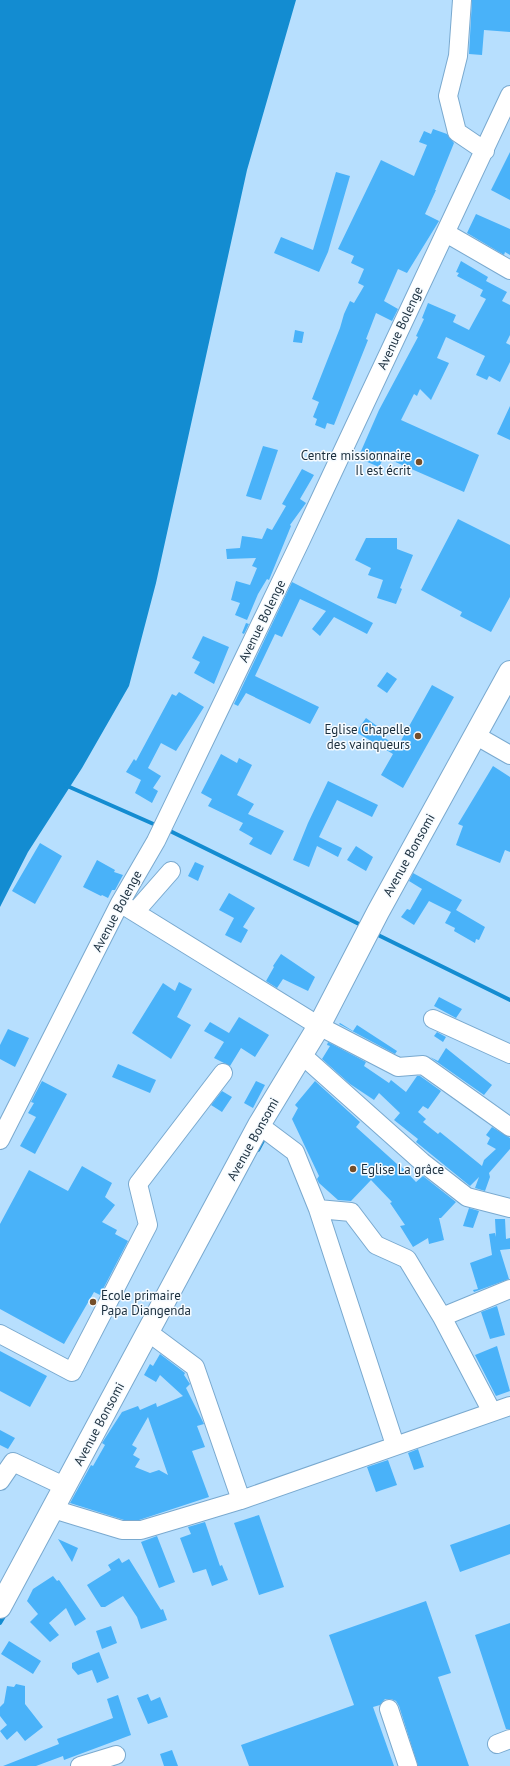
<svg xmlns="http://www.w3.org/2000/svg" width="510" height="1766" viewBox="0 0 510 1766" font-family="'PT Sans',sans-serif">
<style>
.water{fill:#138cd1}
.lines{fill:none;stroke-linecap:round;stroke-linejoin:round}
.stream{stroke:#138cd1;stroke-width:4}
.building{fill:#49b2f9;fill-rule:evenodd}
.minor-casing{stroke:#79a9cf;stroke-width:20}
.major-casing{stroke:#79a9cf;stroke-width:24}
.minor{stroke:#fff;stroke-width:18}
.major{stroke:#fff;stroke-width:22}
.poi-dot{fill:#744e2a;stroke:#f6fbff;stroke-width:1.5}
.labels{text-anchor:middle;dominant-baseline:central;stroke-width:3;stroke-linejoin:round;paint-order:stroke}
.street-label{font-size:13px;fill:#1a2e3d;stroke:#f6fbff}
.poi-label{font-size:13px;fill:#1a2e3d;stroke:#f6fbff;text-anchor:end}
</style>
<rect width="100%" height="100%" fill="#b7dffe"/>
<!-- water -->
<path class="water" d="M0 0H296L247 170 156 583 129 686 82 768 28 852 0 907Z"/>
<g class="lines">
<!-- stream -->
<path class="stream" d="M65 785 158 826
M166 829 363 926
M374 933 510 1000
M258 1150 266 1135
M0 1623 6 1613"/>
</g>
<!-- building -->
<path class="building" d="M472 0H510V32L484 30 482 55 469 54Z
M433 129 447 134 454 143 435 190H436L425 214 439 221 407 273 398 269 384 301 398 309 392 321 376 313 366 339 368 340 334 425 327 423 325 429 315 425 317 419 313 417 319 402 312 399 340 328 344 314 350 301 354 303 364 286 358 283 364 269 351 263 354 256 338 249 381 160 414 176 427 145 419 142 424 131 431 134Z
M510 152V200L491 190Z
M336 172 350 176 328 252 319 272 274 253 281 237 313 250Z
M476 214 510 229V255L505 252 504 255 467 233Z
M461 261 488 277 486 281 507 292 502 301 510 305V335L506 343 510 345V362L500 382 489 376 487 380 476 375 485 356 446 337 437 358 449 363 431 400 420 389 417 396 414 394 401 420 479 455 464 492 384 457 379 467 358 458 379 410 418 337 416 336 424 319 422 318 428 303 456 315 453 322 469 330 486 299 480 296 483 290 457 276 459 273 456 272Z
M295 330 304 332 302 343 293 342Z
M510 406V440L497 434Z
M263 446 278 450 261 500 246 496Z
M302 469 314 475 300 499 306 503 290 525 291 526 269 580 267 579 258 594 247 620 235 615 240 603 231 600 236 581 250 585 257 568 252 566 256 558 227 559 226 549 240 548 242 536 262 539 267 528 272 530 286 506 282 504Z
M458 519 510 545V597L491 632 460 616 462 612 421 590Z
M366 538H397V549L413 555 400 588 402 589 396 604 377 598 383 580 368 575 371 568 355 560Z
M292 582 373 623 367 634 334 617 320 636 312 629 326 611 300 599 282 637 275 634 255 676 319 707 310 724 246 693 238 706 234 704Z
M246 623 249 624 244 634 242 633Z
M203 636 229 647 214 684 194 673 200 662 192 658Z
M387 672 397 679 387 693 377 686Z
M432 685 454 697 403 788 381 775 393 754 356 732 366 718 377 726 373 731 398 746Z
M179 692 204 707 176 751 161 743 148 768 161 776 153 788 158 791 152 803 135 793 141 780 126 772 134 759 136 761 172 694 176 696Z
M221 754 237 763 239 758 252 765 237 795 254 804 248 814 284 831 271 855 249 844 253 838 239 830 243 823 208 806 212 799 201 793Z
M493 766 510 777V852L505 850 500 863 456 845 463 826 458 824Z
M328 781 378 805 372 817 337 800 319 837 342 848 338 857 317 846 309 867 293 860 308 823Z
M40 843 62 856 35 904 12 891Z
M356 846 373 857 366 871 347 860Z
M97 860 115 870 114 872 123 875 115 890H112L108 898 102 895 101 896 83 887Z
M195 862 204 866 198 881 188 876Z
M413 873 462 900 456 910 485 927 479 940 476 939 475 943 454 931 455 928 445 923 451 912 429 901 414 925 401 917 407 909 410 910 422 889 409 881Z
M229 893 255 908 243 927 248 930 241 943 225 935 234 918 219 910Z
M281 954 315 977 308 991 283 979 277 988 266 981 274 967 273 966Z
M179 982 192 989 177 1017 191 1025 171 1059 132 1033 163 983 175 991Z
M439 997 462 1009 456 1018 434 1006Z
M239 1017 269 1035 255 1057 241 1048 230 1066 214 1058 224 1042 204 1031 210 1022 229 1033Z
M340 1023 353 1031 357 1025 397 1051 395 1054 339 1024Z
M8 1029 29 1038 15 1067 0 1059V1045Z
M437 1032 446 1037 443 1042 434 1036Z
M328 1042 366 1062 364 1066 389 1083 391 1080 406 1092 417 1076H420L441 1091 428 1109 423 1106 418 1112 426 1119 423 1122 438 1134 440 1132 482 1166 484 1160 496 1149 487 1144 490 1138 486 1135 492 1127 510 1138V1149L489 1173 490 1177 485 1191 475 1188 479 1177 470 1186 416 1142 418 1139 394 1120 400 1113 379 1093 374 1100 350 1084 322 1059 330 1046 327 1045Z
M446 1048 492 1085 484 1095 430 1057 438 1061Z
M118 1064 156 1080 150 1093 112 1077Z
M42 1081 67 1094 35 1154 20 1146 36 1117 28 1113 34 1103 31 1102Z
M256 1081 265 1085 253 1108 244 1103Z
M315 1081 360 1122 356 1127 397 1164 398 1163 416 1182 423 1176 456 1202 441 1218H439L444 1240 429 1244 428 1238 413 1247 400 1226 405 1225 390 1203 392 1202 371 1180 351 1201 338 1200 319 1183 317 1179 319 1176 292 1119 298 1108 295 1105Z
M222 1091 232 1097 222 1112 211 1105Z
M82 1166 112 1183 105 1197 115 1205 102 1222 117 1230 115 1234 128 1241 100 1295 94 1292 64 1344 0 1309V1224L29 1170 68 1191Z
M469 1208 479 1211 473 1228 463 1226Z
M495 1219H505L506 1239 510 1238V1249L500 1250 509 1279 474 1292 473 1290 478 1289 470 1263 492 1255 489 1234 495 1233 496 1237Z
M497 1306 505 1335 490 1339 481 1312Z
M497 1346 510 1391 496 1396 475 1355Z
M0 1351 47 1376 30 1407 0 1391Z
M160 1354 185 1373 184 1375 190 1384 186 1388 204 1424 197 1426 205 1447 192 1451 209 1497 139 1520H124L70 1503 91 1465 93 1466 105 1445 102 1443 122 1412 138 1406 140 1410 156 1403 157 1407 183 1396 160 1375 156 1382 144 1375 150 1364 153 1366ZM148 1417 168 1475 159 1470 150 1473 135 1467 140 1459 133 1455 137 1448 132 1445Z
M0 1430 15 1438 8 1449 0 1445Z
M418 1449 424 1467 414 1470 408 1453Z
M388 1460 397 1485 376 1492 367 1467Z
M259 1515 284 1587 259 1595 234 1523Z
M205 1522 220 1566 222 1565 228 1580 212 1586 206 1569 193 1573 180 1538 191 1534 188 1527Z
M510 1524V1554L460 1572 450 1545Z
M157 1536 175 1582 159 1588 141 1542Z
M58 1539 78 1548 72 1562Z
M119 1558 122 1563 129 1559 161 1610 163 1609 167 1620 141 1629 137 1617 123 1596 105 1607H101L87 1585 111 1570 108 1565Z
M53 1576 57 1581 59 1580 86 1619 75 1626 66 1608 49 1623 59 1635 50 1642 30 1622 38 1614 27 1601 33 1589Z
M426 1601 451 1673 438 1677 469 1766H418L399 1706 396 1701 391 1699H385L380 1705 373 1707 394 1766H249L241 1745 354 1705 329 1635Z
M510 1623V1729H506L475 1635Z
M111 1626 117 1643 102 1649 96 1631Z
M9 1641 41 1661 33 1674 1 1654Z
M99 1652 109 1678 97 1683 92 1670 78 1675 72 1668V1663Z
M16 1684 25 1686V1704L43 1727 25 1741 17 1731 7 1740 0 1731 7 1725 0 1716V1707L4 1703 7 1686 14 1687Z
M148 1694 151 1701 160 1697 168 1717 148 1724 137 1698Z
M118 1695 131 1735 64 1760 63 1756 36 1766H3L59 1744 57 1739 113 1718 107 1699Z
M172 1750 178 1766H164L160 1754Z"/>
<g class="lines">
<defs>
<path id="minor" d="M462 0 458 56 448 96 457 132 485 151
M446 233 510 270
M475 735 510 755
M120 903 319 1026 398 1067 423 1065 510 1127
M135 912 171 871
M433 1019 510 1054
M302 1055 422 1162 467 1197 510 1208
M259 1125 295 1152 318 1209 395 1445
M0 1140 120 903 156 841 300 542 510 95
M318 1209 351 1212 376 1245 407 1259 442 1317 492 1412
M442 1317 510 1289
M148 1332 195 1367 241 1500
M0 1334 72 1372 148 1225 138 1184 223 1073
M0 1481 13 1462 66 1487
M53 1509 122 1530H141L241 1500 510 1406
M389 1709 408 1766
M497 1744 510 1739
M80 1766 116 1755"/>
<path id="major" d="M0 1607 259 1125 319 1026 378 912 510 672"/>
</defs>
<!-- minor casing -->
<use href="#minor" class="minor-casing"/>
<!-- major casing -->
<use href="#major" class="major-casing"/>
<!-- minor -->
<use href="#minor" class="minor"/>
<!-- major -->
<use href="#major" class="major"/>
</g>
<!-- markers -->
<g class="poi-dot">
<circle cx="419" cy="462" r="4"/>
<circle cx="418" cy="736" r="4"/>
<circle cx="353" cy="1169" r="4"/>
<circle cx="93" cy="1302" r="4"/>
</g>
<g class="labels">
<!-- street labels -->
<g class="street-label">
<text transform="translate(400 328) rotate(-65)">Avenue Bolenge</text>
<text transform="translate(262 621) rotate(-64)">Avenue Bolenge</text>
<text transform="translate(409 855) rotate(-61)">Avenue Bonsomi</text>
<text transform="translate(117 911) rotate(-62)">Avenue Bolenge</text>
<text transform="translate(253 1139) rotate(-61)">Avenue Bonsomi</text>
<text transform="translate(99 1424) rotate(-62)">Avenue Bonsomi</text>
</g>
<!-- poi labels -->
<g class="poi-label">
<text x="411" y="455">Centre missionnaire<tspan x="411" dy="15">Il est écrit</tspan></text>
<text x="410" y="729">Eglise Chapelle<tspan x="410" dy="15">des vainqueurs</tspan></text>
<text x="361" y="1169" text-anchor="start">Eglise La grâce</text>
<text x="101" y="1295" text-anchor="start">Ecole primaire<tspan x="101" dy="15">Papa Diangenda</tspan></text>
</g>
</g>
</svg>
